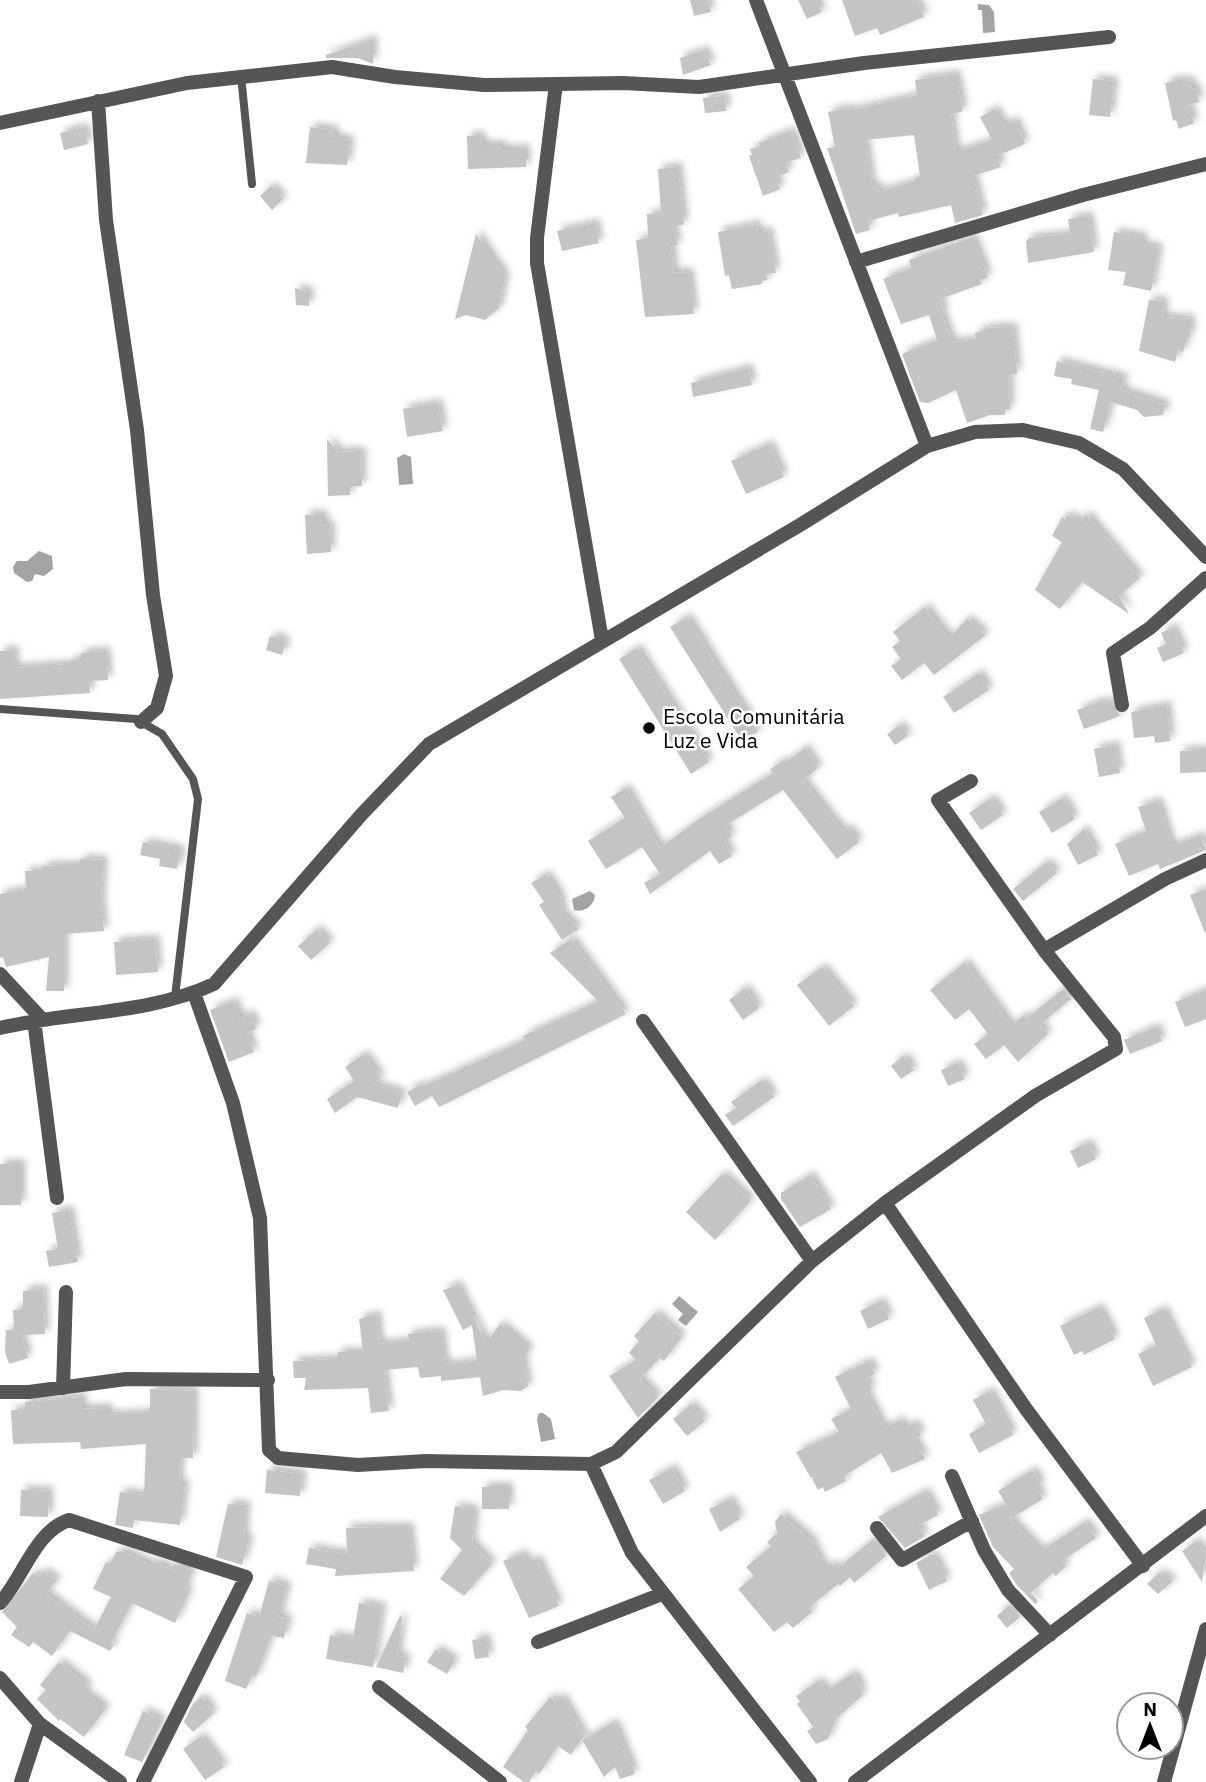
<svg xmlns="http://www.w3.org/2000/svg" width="1206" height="1782" viewBox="0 0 1206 1782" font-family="'IBM Plex Sans',sans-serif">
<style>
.water{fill:#a3a3a3}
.building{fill:#c4c4c4;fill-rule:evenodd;filter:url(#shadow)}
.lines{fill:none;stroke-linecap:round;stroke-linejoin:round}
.lane{stroke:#555;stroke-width:8}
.street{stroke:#555;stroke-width:14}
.poi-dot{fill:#000;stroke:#fff;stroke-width:2.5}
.labels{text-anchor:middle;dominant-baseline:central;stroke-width:5;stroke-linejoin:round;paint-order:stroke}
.poi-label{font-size:21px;fill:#000;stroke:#fff;text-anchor:start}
</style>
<defs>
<filter id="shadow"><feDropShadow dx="4.5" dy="-4.5" stdDeviation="3.5" flood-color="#0004"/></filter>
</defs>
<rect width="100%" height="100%" fill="#fff"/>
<!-- water -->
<path class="water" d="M978 4 989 5 994 12 995 32 983 33 982 10H978Z
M404 454 411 457 413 484 399 485 397 458Z
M39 551 52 556 53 569 44 576 35 574 32 581 27 582 14 573 13 567 17 561H27Z
M590 891 595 895C594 906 584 913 574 910L572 899Z
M679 1296 698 1312 686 1326 678 1320 683 1314 672 1304Z
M539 1413H543L551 1419 555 1439 541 1442 537 1419Z"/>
<!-- building -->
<path class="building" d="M690 0H708L711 12 694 16Z
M798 0H816L822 12 807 19Z
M842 0H912L913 4 918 2 924 17 880 35 877 28 855 36Z
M373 39V64L358 58H326V55Z
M704 50 711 65 683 75 680 58Z
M956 74 963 111 951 115 956 152 992 140 980 117 995 109 1003 125 1015 121 1025 144 997 156 1001 167 973 176 983 215 955 223 951 205 899 217 898 213 868 221 870 230 856 234 827 148 835 147 828 112 848 108 849 111 917 95 915 80ZM914 135 920 176 915 178V181L879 192 877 185 872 187 865 140Z
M1093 79 1114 81 1110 117 1089 115Z
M1182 79V82L1190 80 1192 89 1196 88 1199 102 1188 105 1194 123 1179 129 1176 120 1173 121 1165 83Z
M725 96 726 111 705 113 703 98Z
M84 127 88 144 64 150 60 133Z
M310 127 334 130 333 136 350 141 347 165 306 163Z
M791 131 801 158 785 163 789 172 776 177 780 189 763 196 749 156 752 155 750 149 760 146 759 143Z
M467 136H481L482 145H502V149H526V167L468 169Z
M678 167 684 224 673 228 678 245 671 246 674 273 689 272 694 314 645 317 636 240 648 238 647 214 661 213 658 169Z
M271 186 283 199 272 210 260 196Z
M1089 216 1094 252 1028 263 1026 241 1029 238 1070 234 1068 219Z
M595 223 599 243 562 251 557 231Z
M757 224 758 233 768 231 776 273 766 274 767 280 762 281V284L732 289 729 275 725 276 718 232Z
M1114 232 1143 237 1142 245 1159 248 1151 291 1123 285 1126 272 1108 270Z
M476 234 505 277 499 308 485 320 466 315 455 319Z
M973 237 988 278 980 280 982 284 940 299 944 311 941 312 952 342 976 340 975 333 989 328 1013 327 1017 374H1009L1010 409 1005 410V415H990L967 423 956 390 928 403 920 402 902 354 937 340 929 315 901 324 883 279 911 268 909 260Z
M295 288 309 292V306L296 305Z
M1149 300 1164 301 1163 317 1191 319 1190 337H1187L1183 352 1178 350 1175 362 1139 351Z
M1057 361 1124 378 1121 390 1166 405 1163 415 1144 417 1137 410 1111 402 1103 432 1090 429 1099 390 1071 384 1072 379 1054 376Z
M748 368 752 385 693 397 691 383Z
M438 403 443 431 407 437 403 409Z
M327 439 338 452 361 451 362 486H350V495L328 496Z
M769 444 784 477 746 494 731 461Z
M323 514V525L330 524 331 552 307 554 305 515Z
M1086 514 1140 578 1119 596 1129 614 1082 582 1060 609 1035 590 1062 542 1052 536 1062 517 1065 519 1067 515 1080 522Z
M925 607 949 638 967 619 986 635 934 675 924 663 902 680 891 666 901 659 892 647 900 641 893 632Z
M687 617 758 732 742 741 670 627Z
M1173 627 1184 653 1163 662 1157 648 1166 644 1161 633Z
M270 636 286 641 282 655 266 650Z
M637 648 709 762 691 774 619 659Z
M14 650 15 668 71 664V660L81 659V653L106 651 108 680 89 681 90 693 0 699V651Z
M979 673 989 690 954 713 943 697Z
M1102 701 1103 704 1112 701 1120 716 1084 729 1077 710Z
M1167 705 1170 741 1155 743 1154 736 1134 738 1131 712Z
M900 725 908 736 895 745 887 734Z
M1115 745 1120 773 1099 777 1094 749Z
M805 748 818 768 803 781 843 832 848 828 859 842 837 859 783 790 725 826 732 836 724 842 732 856 719 864 710 851 650 894 644 883 660 874 642 847 606 869 588 841 625 818 611 797 626 788 660 848 699 819 773 773 770 769 782 761 784 763Z
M1206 750V772L1180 773V751Z
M991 798 1003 815 981 830 969 813Z
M1063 798 1075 819 1052 833 1039 812Z
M1158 801 1172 846 1200 835 1206 850 1160 869 1158 864 1129 876 1115 844 1146 831 1138 807Z
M1084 829 1098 855 1078 865 1067 844Z
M143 842 181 850 177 869 159 866 160 859 140 855Z
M80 859 103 860 101 904 104 931 64 934V991H46L49 957 6 967 3 957 0 958V894L26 889 25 871H43V866L80 865Z
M1046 862 1057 873 1023 901 1013 889Z
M546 874 560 896 563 914 579 929 562 940 539 905 544 902 531 883Z
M1206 889V932L1205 933 1190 895Z
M317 929 330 943 311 960 298 946Z
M155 939 158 972 116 975 114 942Z
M571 939 626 1014 439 1107 432 1096 415 1106 407 1092 420 1085 421 1087 525 1040 523 1036 598 1001 550 953Z
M965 962 1011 1026 1024 1015 1026 1019 1063 989 1071 999 1040 1025 1048 1034 1018 1062 1004 1045 986 1059 974 1044 988 1034 969 1009 955 1020 930 990Z
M822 967 854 1006 829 1026 797 985Z
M745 988 759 1008 743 1020 729 1000Z
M1206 990V1019L1185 1027 1175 1002Z
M234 1001 240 1018 251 1014 256 1029 247 1033 254 1052 229 1062 210 1010Z
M1156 1027 1162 1041 1130 1054 1124 1040Z
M364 1054 381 1078 372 1084 402 1093 398 1108 357 1097 335 1113 327 1099 354 1081 345 1067Z
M903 1056 914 1070 901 1079 891 1066Z
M958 1063 965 1079 948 1086 941 1070Z
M762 1080 774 1097 733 1126 725 1115 736 1108 731 1102Z
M1088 1143 1096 1159 1078 1168 1070 1151Z
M0 1164H21V1205H0Z
M722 1174 751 1201 715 1240 686 1212Z
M810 1175 831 1209 800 1227 781 1199V1193Z
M69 1210 78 1262 49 1267 46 1251 58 1249 52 1213Z
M457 1285 486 1343 500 1324 529 1349 523 1360 528 1386 521 1391 503 1390 483 1396 480 1377 441 1381V1376L420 1378 418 1367 384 1370 389 1411 371 1413 368 1388 304 1390 306 1378H294L293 1361 338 1359V1352H363L359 1319 376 1314 380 1344 409 1341 408 1334 441 1331 445 1365 477 1361 472 1325 463 1330 443 1290Z
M43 1289 45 1334 21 1335 28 1358 9 1364 5 1351 6 1330H14L13 1310 23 1309V1291Z
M881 1301 889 1319 868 1329 860 1311Z
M1099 1307 1115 1339 1084 1355 1082 1351 1074 1355 1060 1326Z
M1163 1309 1192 1367 1153 1386 1138 1354 1156 1345 1144 1318Z
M655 1313 682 1337 664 1361 660 1358 640 1379 658 1397 638 1418 609 1376 636 1360 629 1353 639 1341 634 1336Z
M869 1361 875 1374 866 1379 872 1390 866 1393 884 1428 900 1420 904 1428 915 1423 921 1435 914 1439 925 1459 892 1473 881 1453 844 1476 846 1481 825 1492 823 1487 818 1490 812 1479 814 1476 811 1478 796 1452 839 1432 831 1419 851 1409 835 1377Z
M150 1389 194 1391 193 1458H180L179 1484H185L180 1525 134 1520 133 1528 115 1525 120 1492 144 1495 146 1444 81 1449 80 1442 13 1444 11 1410H25V1402L82 1397V1409L108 1408V1415L150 1413Z
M990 1391 1013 1435 979 1453 969 1434 986 1424 973 1400Z
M691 1404 705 1421 687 1436 673 1419Z
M672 1468 685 1491 663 1504 649 1480Z
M267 1470 302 1474 300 1496 265 1493Z
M1032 1470 1041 1484 1036 1487 1043 1499 1010 1519 1041 1551 1085 1522 1096 1538 1062 1561 1066 1566 1056 1576 1053 1573 1031 1593 1038 1601 1035 1604 1016 1584 1009 1573 1014 1569 993 1547 979 1515 1006 1504 998 1491Z
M482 1487H509V1509H482Z
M21 1490 49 1491 48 1517 20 1516Z
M925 1491 938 1515 918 1526 925 1536 905 1548 878 1517Z
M730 1499 740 1519 720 1532 709 1509Z
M228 1504 246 1505 244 1538 249 1539 242 1565 216 1557Z
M455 1506 475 1510 472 1543 492 1564 464 1596 440 1579 462 1550 450 1538Z
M781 1514 815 1544 813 1546 825 1569 832 1564 837 1569 873 1539 886 1556 854 1583 850 1577 840 1586 838 1584 809 1608 812 1612 793 1628 787 1622 774 1632 738 1589 754 1576 746 1567 771 1546 767 1542 777 1533 775 1522Z
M409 1527 414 1571 335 1576 336 1569 306 1564 309 1548 347 1554 346 1528Z
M1196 1541 1206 1555 1202 1582 1182 1551Z
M116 1552H125L153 1566 154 1562 172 1570 174 1564 192 1570 185 1590 189 1592 175 1623 132 1603 111 1643 114 1645 110 1651 70 1631 52 1656 33 1642 29 1647 11 1635 17 1627 2 1612 33 1573 39 1577 43 1571 57 1580 46 1594 94 1630 111 1597 93 1589 106 1562 110 1564Z
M523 1553 527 1563 537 1559 559 1606 529 1618 503 1561Z
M933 1554 947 1581 929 1590 916 1563Z
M1159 1573 1173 1581 1158 1594 1147 1584Z
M269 1581 287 1586 279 1617 288 1619 284 1638 271 1636 256 1677 252 1676 246 1689 225 1681 247 1613 259 1617Z
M359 1603 382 1607 373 1667 326 1659 330 1635 353 1639Z
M1009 1605 1020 1617 1007 1628 997 1616Z
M400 1616 402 1617 398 1656 406 1657 403 1673 376 1667Z
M486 1638 489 1657 475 1659 472 1640Z
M436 1649 455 1661 447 1674 427 1662Z
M59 1662 88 1685 83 1691 106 1709 84 1737 60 1719 59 1721 37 1699 46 1690 40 1685Z
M853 1673 860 1684 862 1696 836 1719 828 1739 816 1744 807 1731 813 1727 797 1704 800 1702 796 1696 819 1680 826 1691Z
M201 1697 214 1713 193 1732 184 1722 193 1704Z
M550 1697 555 1701 562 1697 584 1736 571 1755 558 1746 539 1774 536 1771 529 1782H524L503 1767 528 1730 525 1727Z
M143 1711 162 1720 142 1762 124 1755Z
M614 1722 635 1774 620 1779 615 1767 604 1777 582 1740Z
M201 1736 224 1767 205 1780 183 1749Z"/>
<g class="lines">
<!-- lane -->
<path class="lane" d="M241 76 252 184
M0 709 136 719 162 734 193 779 198 799 175 997"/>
<!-- street -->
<path class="street" d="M756 0 927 446
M556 84 537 238V263L602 640
M98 101 106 220 137 430 153 595 166 676 157 708 141 722
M0 123 187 83 332 67 395 77 484 85 623 83 699 87 864 63 1109 37
M856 262 1083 195 1206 164
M1122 705 1113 653 1150 628 1206 578
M1044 950 1165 879 1206 860
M0 974 41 1018
M194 993 233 1103 260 1218 269 1450 278 1458 358 1465 426 1461 591 1464 616 1452 812 1261 885 1203 1035 1096 1116 1049 1114 1037 1044 950 938 800 971 781
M34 1020 57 1198
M643 1021 812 1261
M0 1028C71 1011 147 1015 214 984L361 815 429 744 800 525 927 446 975 432 1023 430 1079 443 1123 469 1206 557
M885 1203 1026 1409 1143 1566
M63 1388 66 1292
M0 1392H29L126 1379 268 1380
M591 1464 632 1553 810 1782
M952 1476 984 1550 1008 1590 1050 1635
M877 1528 902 1560 972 1521
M0 1603C23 1578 35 1531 69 1520L246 1577 143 1782
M538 1642 662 1594
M0 1678 40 1724 120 1782
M379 1687 500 1782
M21 1782 40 1724
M855 1782 1206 1516
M1164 1782 1206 1629"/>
</g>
<!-- markers -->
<circle class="poi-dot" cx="649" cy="728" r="7"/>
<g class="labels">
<!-- poi labels -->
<g class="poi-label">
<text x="663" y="716">Escola Comunitária<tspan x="663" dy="24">Luz e Vida</tspan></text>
</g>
</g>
<!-- north arrow -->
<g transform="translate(1150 1726)"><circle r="33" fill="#ffffff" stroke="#999999" stroke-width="2"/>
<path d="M0-5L12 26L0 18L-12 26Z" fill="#000000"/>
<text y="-10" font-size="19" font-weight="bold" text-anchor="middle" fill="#000000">N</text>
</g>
</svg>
